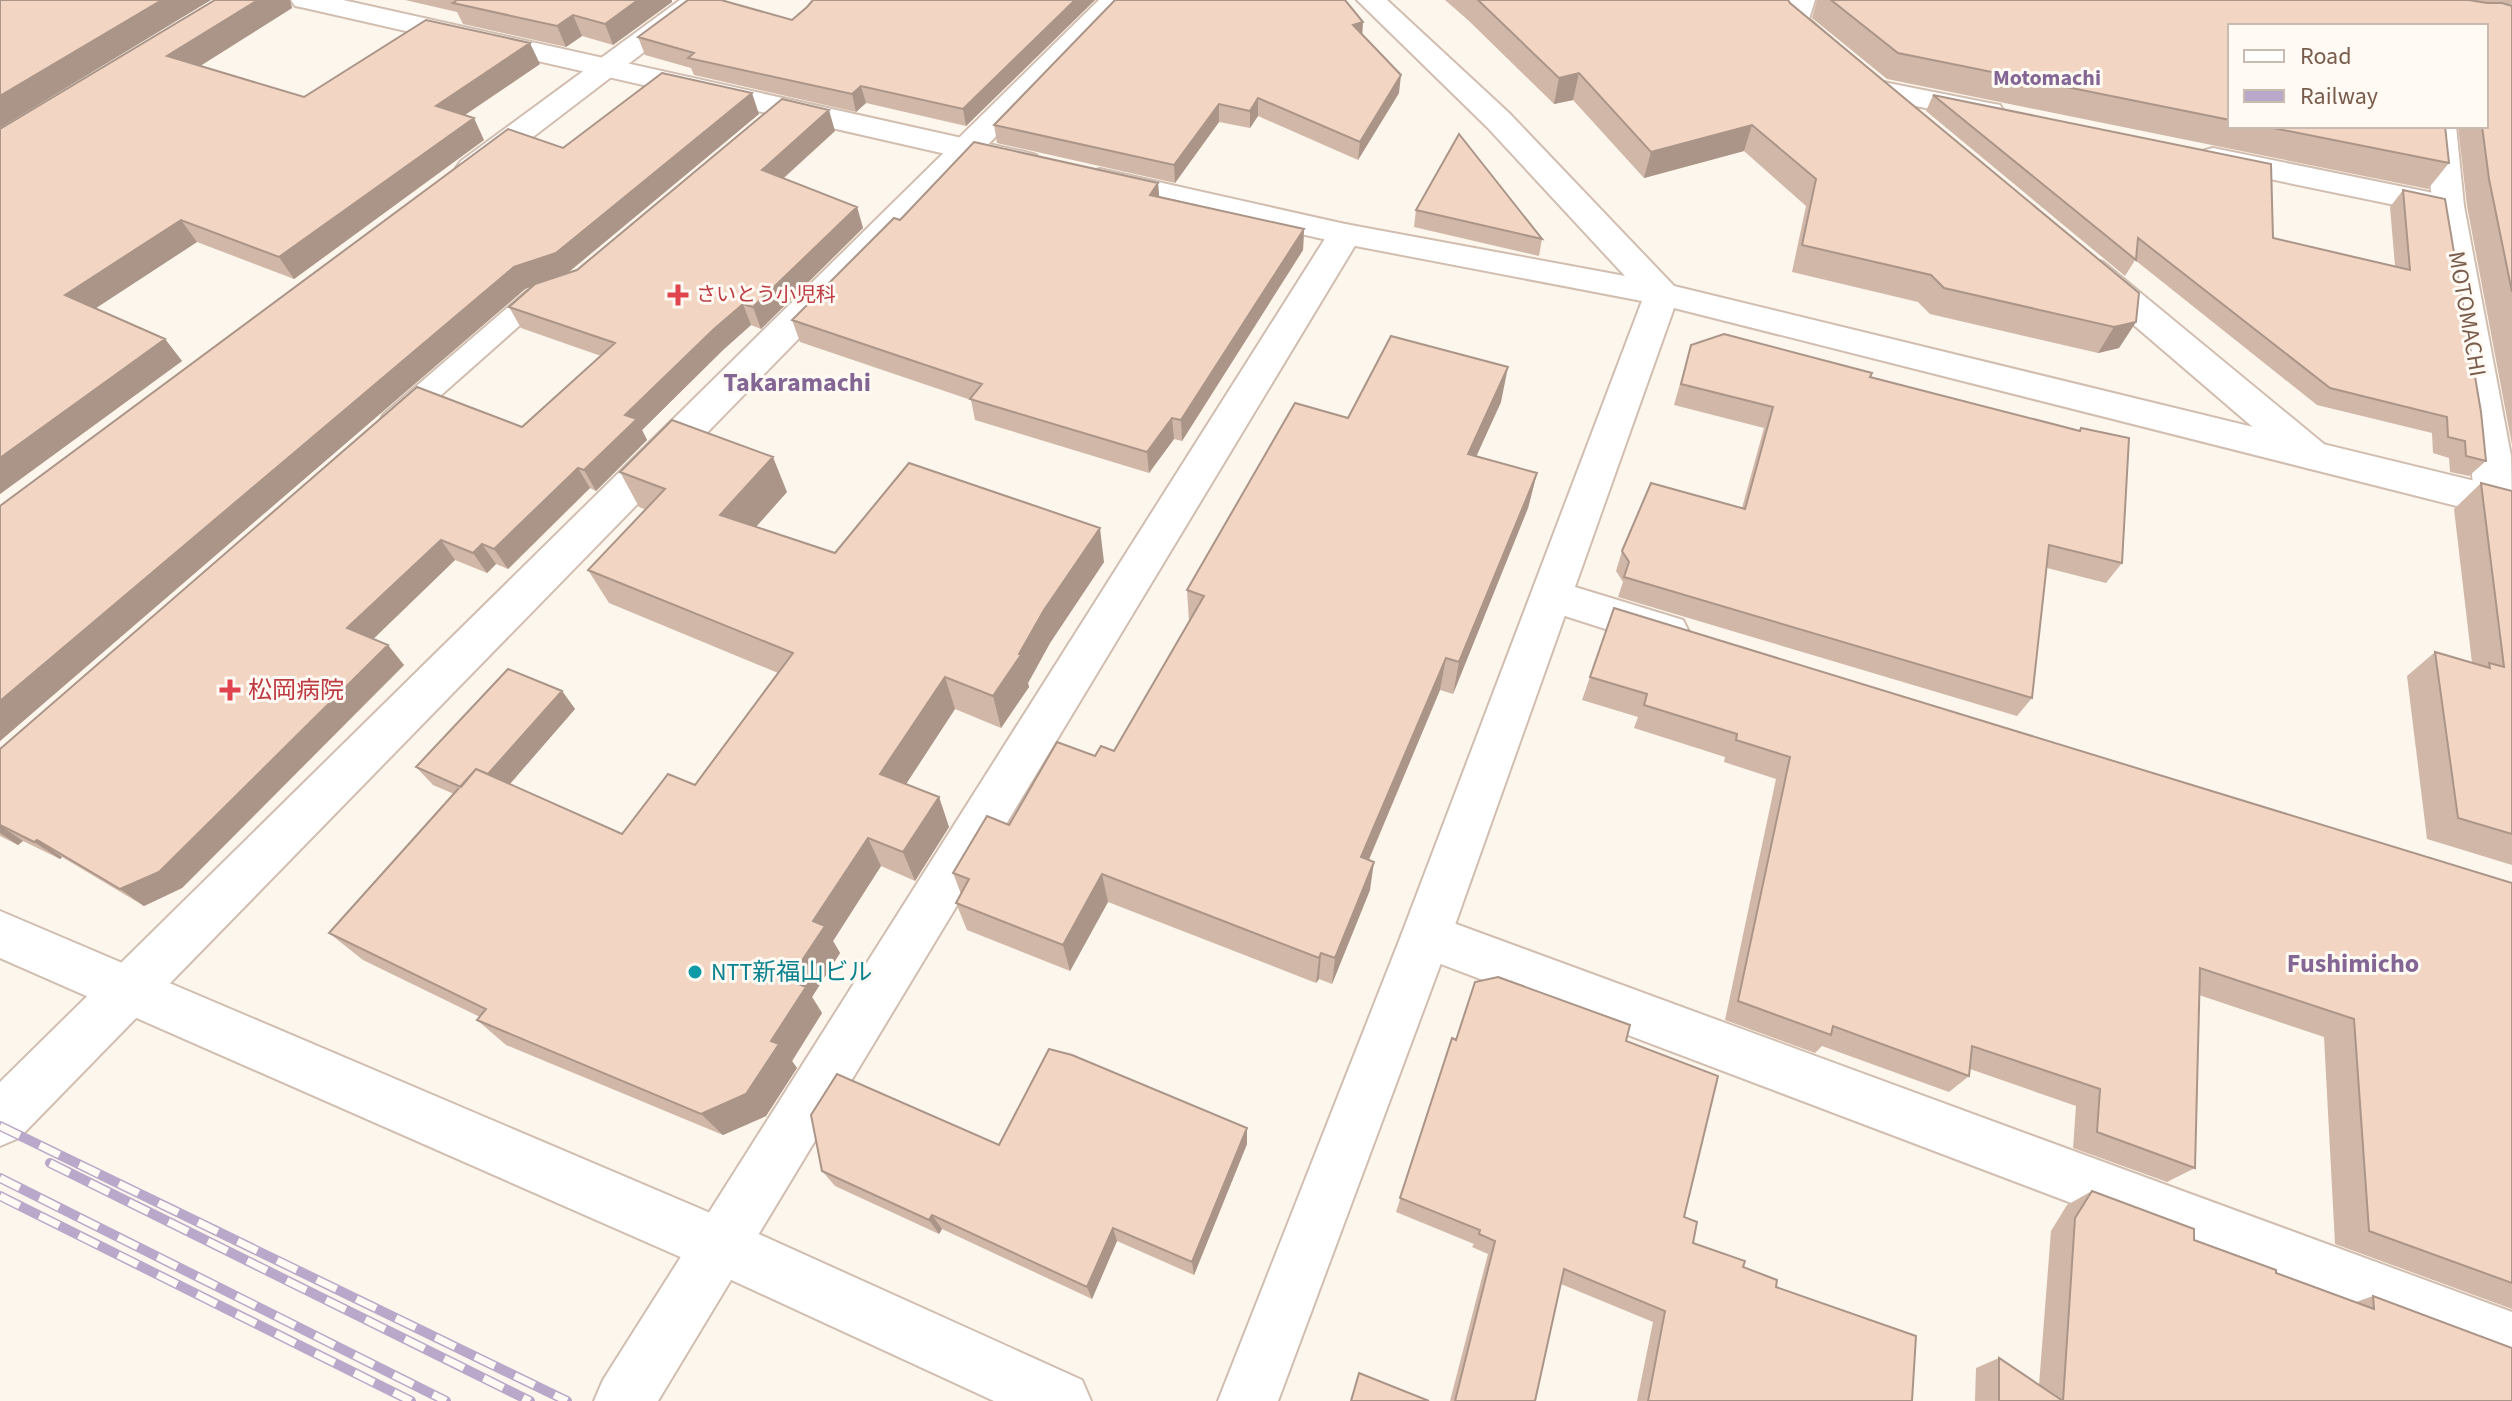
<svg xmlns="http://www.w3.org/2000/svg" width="2512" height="1401" viewBox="0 0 2512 1401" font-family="'Source Sans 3','Noto Sans JP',sans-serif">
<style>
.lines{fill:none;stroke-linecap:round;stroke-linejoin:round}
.service-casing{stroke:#d1beb0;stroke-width:4}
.pedestrian-casing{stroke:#d1beb0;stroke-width:4}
.minor-casing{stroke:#d1beb0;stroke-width:4}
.tertiary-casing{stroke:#d1beb0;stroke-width:4}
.service{fill:#fff;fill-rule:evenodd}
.pedestrian{fill:#fff;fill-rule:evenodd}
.minor{fill:#fff;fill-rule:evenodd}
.tertiary{fill:#fff;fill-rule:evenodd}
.rail-casing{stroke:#b9a8c9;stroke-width:10}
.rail{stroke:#fffaf3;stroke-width:7;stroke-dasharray:22;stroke-linecap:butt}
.wall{fill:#d1b7a8}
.shaded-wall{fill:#aa9588}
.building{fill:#f3d5c3;stroke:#aa9588;stroke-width:2}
.health-dot{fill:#e0444e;stroke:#fffaf3;stroke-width:3}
.culture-dot{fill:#0f9aa8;stroke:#fffaf3;stroke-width:3}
.labels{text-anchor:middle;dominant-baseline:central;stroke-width:6;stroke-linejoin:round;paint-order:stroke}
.far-health-label{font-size:20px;fill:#be3a42;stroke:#fffaf3;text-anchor:start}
.far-neighbourhood-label{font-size:22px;font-weight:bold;fill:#846695;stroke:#fffaf3}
.street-label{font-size:24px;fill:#7a5c4d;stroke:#fffaf3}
.health-label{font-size:24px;fill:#be3a42;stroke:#fffaf3;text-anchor:start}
.culture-label{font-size:24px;fill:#0d838f;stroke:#fffaf3;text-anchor:start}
.neighbourhood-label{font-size:26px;font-weight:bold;fill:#846695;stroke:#fffaf3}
</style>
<rect width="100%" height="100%" fill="#fdf6ec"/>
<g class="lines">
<defs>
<path id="service" d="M549 285 558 287 562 293 558 299 545 303 404 428 394 431 384 428 380 421 384 414 527 291Z"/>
<path id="pedestrian" d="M2424 126H2456L2464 206 2511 456 2512 508 2496 516 2482 511C2469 489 2472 454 2468 428 2452 327 2433 227 2424 126Z"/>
<path id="minor" d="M680 0H712L483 175 472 178 461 175 456 168 461 161Z
M1099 0H1129L19 1138 0 1146V1082Z
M1787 0H1815L1809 19 1845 51 1840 57C1817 63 1801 41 1784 27L1780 21Z
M1878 81 1989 103 2000 105 2004 112 2000 119 1989 121 1867 96 1863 90 1867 84Z
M2213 148 2448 196 2460 199 2464 206 2460 213 2448 216 2202 165 2197 158 2202 151Z
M1345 224 1357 227 1362 234 658 1401H594L603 1380 1328 234 1333 227Z
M2091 259 2103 262 2325 445 2330 455 2325 465 2311 469 2297 465 2079 278 2074 270 2079 262Z
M1552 580 1683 620 1689 632 1683 644 1668 649 1537 607 1531 596 1537 585Z
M1426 913 2512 1312V1370L1409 952 1401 936 1409 920Z"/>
<path id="tertiary" d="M291 0H343L1025 152 1036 155 1041 162 1036 169 1025 172 305 8 295 6Z
M1357 0H1387L1509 113 1674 286 2512 490V520L1674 308 1451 936 1278 1401H1218L1401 936 1642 301 1345 244 1089 186 1084 179 1089 172 1100 169 1345 224 1625 276 1487 127Z
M0 911 741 1226 1082 1380 1091 1401H994L701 1266 0 958Z"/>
</defs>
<!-- service casing -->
<use href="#service" class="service-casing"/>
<!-- pedestrian casing -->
<use href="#pedestrian" class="pedestrian-casing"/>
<!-- minor casing -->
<use href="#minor" class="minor-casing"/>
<!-- tertiary casing -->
<use href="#tertiary" class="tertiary-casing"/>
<!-- service -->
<use href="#service" class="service"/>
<!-- pedestrian -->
<use href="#pedestrian" class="pedestrian"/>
<!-- minor -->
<use href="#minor" class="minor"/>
<!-- tertiary -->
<use href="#tertiary" class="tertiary"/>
<defs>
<path id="rail" d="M0 1126 567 1401
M50 1163 530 1401
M0 1178 446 1401
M0 1196 411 1401"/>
</defs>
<!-- rail casing -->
<use href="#rail" class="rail-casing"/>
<!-- rail -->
<use href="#rail" class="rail"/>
</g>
<!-- wall -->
<path class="wall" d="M215 0H290L292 8 200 66 304 97 540 64 465 115 484 140 294 279 197 242 95 308 165 339 182 361 0 494V129Z
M405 0H672V2L613 45 582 36 566 47 463 24 457 12Z
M1095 0 966 126 866 103 856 112 694 75 691 68 645 55 638 37 792 20 807 7Z
M1445 0H1788L1790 3 2136 322 2119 348 2098 353 1930 314 1918 302 1792 272 1806 206 1744 151 1644 178 1573 100 1554 104 1469 21Z
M1817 0H2512V445L2467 206 2458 126H2486V26H2230V126H2445L2449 163 2428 189 1887 79 1812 18Z
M1362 35 1399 93 1358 160 1258 116 1250 128 1219 122 1175 183 997 143 994 125Z
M1933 95 2273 238 2395 266 2390 207 2403 190 2486 461 2469 476 2450 472 2449 458 2433 453 2432 433 2317 405 2135 260 2125 276 1926 111Z
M759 114 568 273 577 270 835 131 784 178 857 207 863 228 761 329 751 325 723 350 642 430 647 440 596 491 590 488 508 569 496 564 487 573 455 560 373 639 404 665 182 888 144 906 62 857 60 859 23 841 18 845 0 836V749L522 427 601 356 521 328 509 307 534 286 525 289 0 741V506L563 148Z
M1158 183 1159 196 1304 229 1303 250 1182 441 1174 439 1149 473 975 420 971 400 800 342 792 320 900 220Z
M1416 210 1542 239 1539 256 1414 227Z
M1691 345 1870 377 2078 431 2081 428 2122 563 2106 583 2047 568 2032 698 2017 716 1618 597 1623 582 1616 571 1622 551 1742 508 1764 428 1674 405Z
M1501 402 1476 456 1537 473 1528 508 1453 694 1440 690 1369 860 1370 890 1332 984 1319 979 1316 983 1108 902 1070 971 967 930 956 903 961 894 953 873 1009 825 1095 756 1114 751 1189 622 1187 590 1348 418Z
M620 472 787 492 756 527 835 553 1104 562 1050 643 1028 683 1029 687 1001 728 955 709 906 784 939 797 949 827 915 881 881 866 833 941 840 953 812 997 822 1013 792 1061 797 1068 766 1116 723 1135 506 1045 477 1020 480 1017 363 960 329 933 454 794 433 785 416 767 562 691 575 709 510 784 622 834 695 785 778 673 609 603 588 570 646 510 639 507Z
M2481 483 2512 491V865L2427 839 2407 676 2435 652 2472 663 2454 509Z
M1614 608 2512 883V1309L2335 1244 2324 1037 2199 995 2195 1168 2167 1182 2073 1148 2076 1106 1970 1069 1969 1076 1949 1092 1822 1046 1815 1053 1725 1020 1776 779 1724 762 1725 757 1634 728 1638 717 1582 700Z
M1452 1038 1456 1040 1626 1041 1693 1243 1743 1267 1776 1287 1912 1401H1637L1653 1322 1561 1284 1535 1401H1450L1488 1254 1472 1247 1474 1244 1396 1212Z
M1247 1128V1144L1194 1275 1117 1241 1092 1299 942 1229 939 1234 835 1186 822 1171 999 1145Z
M2092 1191 2194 1240 2276 1273 2356 1302 2373 1296 2512 1401H1975L1976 1368 1999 1358 2039 1385 2051 1231 2067 1205Z"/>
<!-- shaded-wall -->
<path class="shaded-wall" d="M162 0H211L0 128V96Z
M258 0H290L292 8 181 78 167 56Z
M638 0H672V2L613 45 605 24Z
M1075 0H1095L966 126 963 109Z
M573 15 582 36 566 47 557 26Z
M1363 22 1362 40 1353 25Z
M530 43 540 64 447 127 436 106Z
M1579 73 1573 100 1554 104 1559 78Z
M1401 75 1399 93 1358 160 1360 142Z
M861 86 866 103 856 112 852 94Z
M752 93 759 114 566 274 525 289 0 741V701L514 267Z
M1258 98V116L1250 128V111Z
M1219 104V122L1175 183 1174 165Z
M829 110 835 131 769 191 762 170Z
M474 118 484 140 294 279 279 257Z
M1752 125 1744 151 1644 178 1651 152Z
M1158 183 1160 205 1150 195Z
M857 207 863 228 761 329 753 307Z
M181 220 197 242 84 316 65 295Z
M1304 229 1303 250 1182 441 1181 420Z
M743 304 751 325 723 350 642 430 647 440 596 491 584 470 625 415 714 329Z
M2136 322 2119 348 2098 353 2114 327Z
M165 339 182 361 0 494V458Z
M1508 367 1501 402 1462 488 1468 454Z
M1172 418 1174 439 1149 473 1147 452Z
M773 457 787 492 736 549 720 515Z
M578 468 590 488 508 569 494 549Z
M1537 473 1528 508 1453 694 1459 662Z
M1100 528 1104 562 1050 643 1028 683 1029 687 1001 728 993 696 1044 610Z
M441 540 455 560 365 647 347 628Z
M482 544 496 564 487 573 473 553Z
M388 645 404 665 182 888 144 906 120 889Z
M1446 658 1440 690 1358 885 1361 857Z
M945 677 955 709 893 804 880 774Z
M562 691 575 709 488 809 472 792Z
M939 797 949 827 915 881 903 852Z
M0 825 23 841 18 845 0 833Z
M868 838 881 866 833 941 840 953 812 997 822 1013 792 1061 797 1068 766 1116 723 1135 701 1114 771 1041 789 980 813 921Z
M37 840 62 857 60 859 34 842Z
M1374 862 1370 890 1332 984 1335 958Z
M1102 874 1108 902 1070 971 1063 945Z
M1321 953 1319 979 1316 983 1319 958Z
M1247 1128V1144L1194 1275 1192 1262Z
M932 1215 942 1229 939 1234 929 1220Z
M1113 1228 1117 1241 1092 1299 1087 1287Z"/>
<!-- building -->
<path class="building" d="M0 0H162L0 96Z
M215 0H258L167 56 304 97 426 20 530 43 436 106 474 118 279 257 181 220 65 295 165 339 0 458V129Z
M457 0H638L605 24 573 15 557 26 453 3Z
M688 0H721L792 20 807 7 813 0H1075L963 109 861 86 852 94 688 58 694 53 638 37Z
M1115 0H1345L1363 22 1353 25 1401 75 1360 142 1258 98 1250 111 1219 104 1174 165 994 125Z
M1478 0H1788L1790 3 2139 293 2136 322 2114 327 1944 288 1931 275 1802 245 1816 179 1752 125 1651 152 1579 73 1559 78Z
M1831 0H2469L2487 3H2502L2512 6V292L2489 179 2482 126H2486V26H2230V120L1898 53Z
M662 73 752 93 556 253 514 267 0 701V506L508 129 563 148Z
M1933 95 2271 164 2273 238 2410 270 2403 190 2445 199 2481 412 2486 461 2466 456 2465 441 2448 437 2447 417 2330 388 2138 238 2136 260Z
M782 99 829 110 762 170 857 207 753 307 743 304 714 329 625 415 637 419 584 470 578 468 494 549 482 544 473 553 441 540 347 628 388 645 159 872 120 889 37 840 34 842 0 825V749L417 387 522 427 615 343 509 307 535 284 577 270Z
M2263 126H2445L2449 163Z
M1459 134 1542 239 1416 210Z
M974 142 1158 183 1150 195 1304 229 1181 420 1172 418 1147 452 970 399 982 384 792 320 894 218 900 220Z
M1724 334 1872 373 1870 377 2080 431 2081 428 2129 438 2122 563 2049 545 2032 698 1624 577 1629 562 1622 551 1651 483 1745 509 1773 407 1681 384 1691 345Z
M1391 336 1508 367 1468 454 1537 473 1459 662 1446 658 1361 857 1374 862 1335 958 1321 953 1319 958 1102 874 1063 945 956 903 969 879 953 873 987 816 1009 825 1057 742 1095 756 1101 746 1114 751 1204 596 1187 590 1295 403 1348 418Z
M672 420 773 457 720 515 835 553 909 463 1100 528 1044 610 1019 654 1021 655 993 696 945 677 880 774 939 797 903 852 868 838 813 921 825 926 789 980 806 987 771 1041 779 1044 746 1094 701 1114 477 1020 486 1009 329 933 476 769 622 834 668 774 695 785 793 653 588 570 665 489 620 472Z
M2481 483 2512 491V834L2458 818 2435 652 2490 668 2489 663 2504 667Z
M1614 608 2512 883V1283L2369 1231 2354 1019 2200 968 2195 1168 2097 1132 2100 1089 1972 1046 1969 1076 1833 1026 1831 1035 1738 1001 1790 757 1736 740 1737 734 1644 705 1647 694 1590 677Z
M508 669 562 691 488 774 476 769 461 787 416 767Z
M1498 977 1630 1025 1626 1041 1718 1076 1684 1217 1697 1222 1693 1243 1745 1261 1743 1267 1777 1280 1776 1287 1916 1336 1912 1401H1648L1665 1311 1564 1269 1535 1401H1455L1495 1241 1479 1234 1480 1230 1400 1198 1452 1038 1456 1040 1475 982Z
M1049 1049 1072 1055 1247 1128 1192 1262 1113 1228 1087 1287 932 1215 929 1220 822 1171 811 1115 837 1074 999 1145Z
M2092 1191 2194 1229V1240L2276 1270V1273L2374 1309 2373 1296 2512 1348V1401H1999V1358L2063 1401 2075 1218Z
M1359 1373 1429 1401H1351Z"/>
<!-- markers -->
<g class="health-dot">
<path d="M674 283h8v8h8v8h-8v8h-8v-8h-8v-8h8z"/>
<path d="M226 678h8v8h8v8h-8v8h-8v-8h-8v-8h8z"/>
</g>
<circle class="culture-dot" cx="695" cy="972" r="8"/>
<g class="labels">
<!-- far-health labels -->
<g class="far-health-label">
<text x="696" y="295">さいとう小児科</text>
</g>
<!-- far-neighbourhood labels -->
<g class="far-neighbourhood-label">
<text x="2047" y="78">Motomachi</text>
</g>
<!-- street labels -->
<g class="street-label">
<text transform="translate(2467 314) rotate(80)">MOTOMACHI</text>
</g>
<!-- health labels -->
<g class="health-label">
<text x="248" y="690">松岡病院</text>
</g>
<!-- culture labels -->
<g class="culture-label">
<text x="711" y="972">NTT新福山ビル</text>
</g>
<!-- neighbourhood labels -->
<g class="neighbourhood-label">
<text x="797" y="382">Takaramachi</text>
<text x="2353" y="963">Fushimicho</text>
</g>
</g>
<!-- legend -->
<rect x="2228" y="24" width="260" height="104" fill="#fffaf3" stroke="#cabbb1" stroke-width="2"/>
<rect x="2244" y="50" width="40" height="12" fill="#ffffff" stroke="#cabbb1" stroke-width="2"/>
<text x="2300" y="64" font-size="24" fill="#7a5c4d">Road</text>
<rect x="2244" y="90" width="40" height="12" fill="#b9a8c9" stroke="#cabbb1" stroke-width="2"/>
<text x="2300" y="104" font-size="24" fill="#7a5c4d">Railway</text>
</svg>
